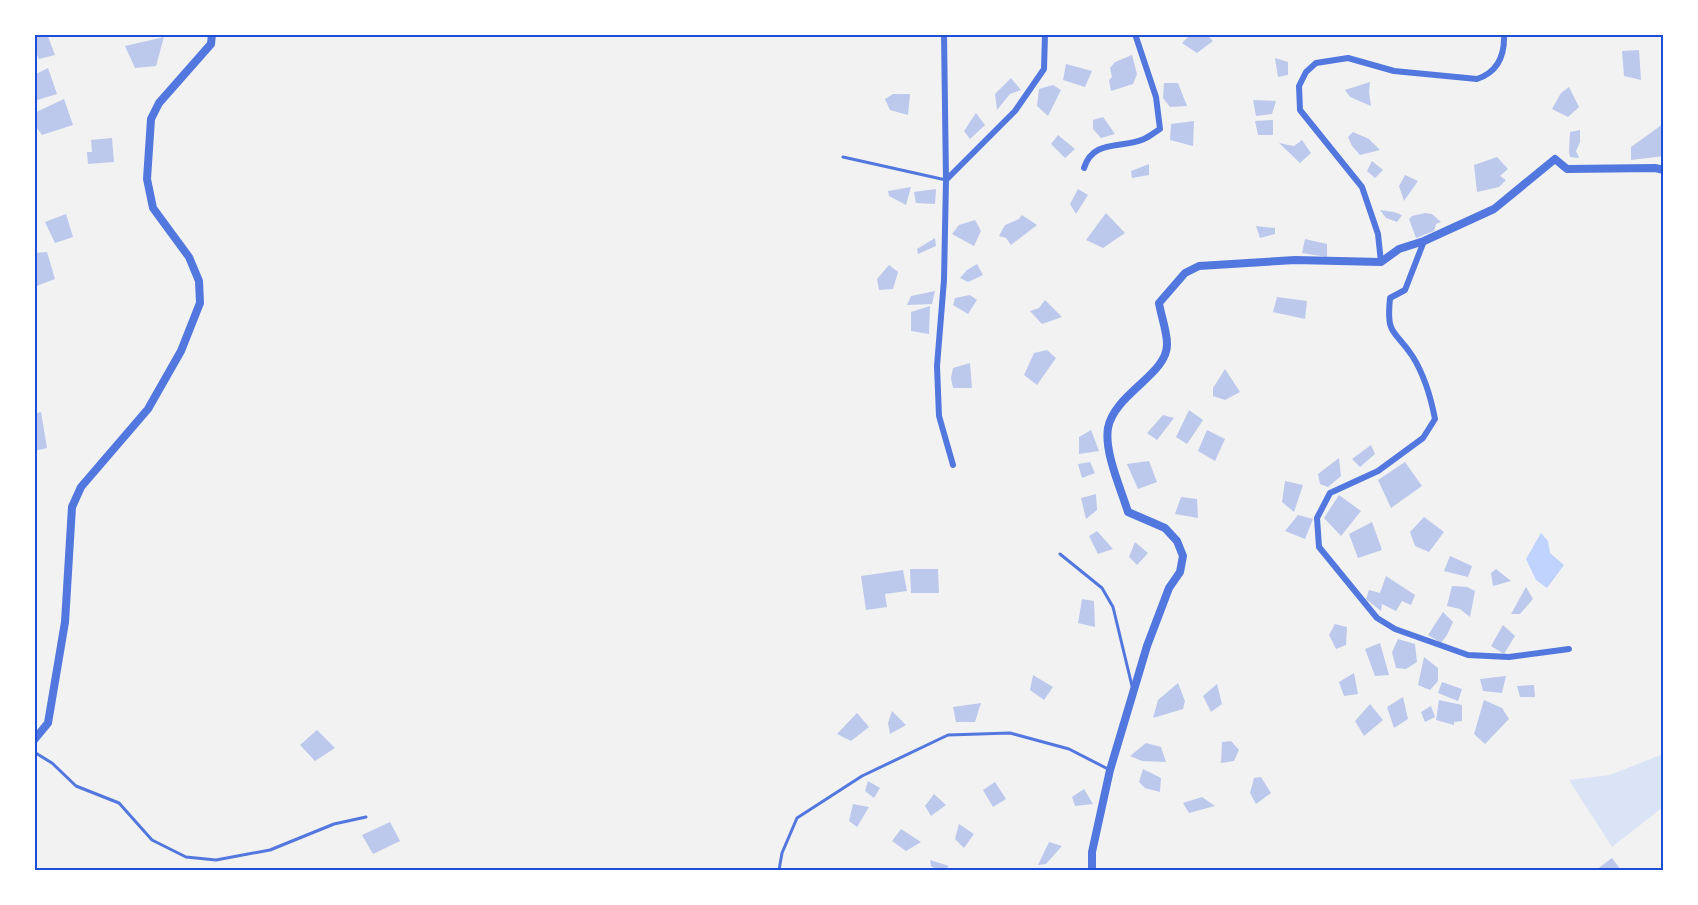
<svg xmlns="http://www.w3.org/2000/svg" width="1698" height="905" viewBox="0 0 1698 905" font-family="Rubik,sans-serif">
<style>
.green{fill:#dbe4f7}
.water{fill:#bfd3fe}
.building{fill:#bdc9ec}
.lines{fill:none;stroke-linecap:round;stroke-linejoin:round}
.service{stroke:#5277de;stroke-width:3}
.minor{stroke:#5277de;stroke-width:6}
.tertiary{stroke:#5277de;stroke-width:8}
.neatline{fill:none;stroke:#1d4ed8;stroke-width:2}
</style>
<rect width="100%" height="100%" fill="#f2f2f2"/>
<!-- green -->
<path class="green" d="M1663 754V807L1612 847 1569 780 1610 775Z"/>
<!-- water -->
<path class="water" d="M1541 533 1548 541 1550 553 1564 565 1547 588 1536 580 1526 559Z"/>
<!-- building -->
<path class="building" d="M34 34H47L55 55 39 59 34 48Z
M1191 34H1206L1213 41 1197 53 1182 43Z
M164 37 156 66 135 68 125 46Z
M1639 50 1641 80 1624 76 1622 51Z
M1132 55 1137 74 1133 84 1111 91 1109 80 1112 77 1110 68 1115 62Z
M1275 58 1288 62V75L1278 77Z
M1066 64 1092 71 1085 87 1063 80Z
M48 68 57 94 34 101V75Z
M1011 78 1021 90 1010 94 997 110 995 94Z
M1370 82 1369 92 1371 106 1350 97 1345 90Z
M1164 83H1178L1187 106 1170 107 1163 98Z
M1053 85 1061 90 1048 116 1037 106 1039 89Z
M1569 87 1579 107 1568 117 1552 109 1561 93Z
M893 94H910L908 115 890 110 885 99Z
M64 99 73 125 42 135 34 124V113Z
M1253 100 1276 101 1272 114 1256 116Z
M976 113 985 125 970 139 964 131Z
M1103 117 1115 134 1101 138 1093 129V120Z
M1273 120V135H1258L1255 121Z
M1194 121 1193 146 1170 140 1171 124Z
M1663 124 1664 156 1631 160V147Z
M1580 130V142L1576 151 1579 158 1570 157 1569 152 1570 132Z
M1353 132 1369 139 1380 150 1360 155 1352 146 1348 137Z
M1058 135 1075 149 1065 158 1051 144Z
M112 138 114 162 88 164 87 152H92L91 140Z
M1302 140 1311 153 1300 163 1279 143 1294 146Z
M1497 157 1508 169 1500 176 1506 180 1499 187 1477 192 1474 165Z
M1372 161 1383 170 1375 178 1367 171Z
M1149 164V175L1132 178 1131 171Z
M1405 175 1418 181 1404 201 1399 186Z
M911 187 906 205 889 196 888 191Z
M936 189 935 204 916 203 914 192Z
M1078 189 1088 195 1076 214 1070 204Z
M1380 210 1394 212 1402 215 1397 222 1386 218Z
M1106 213 1125 233 1103 248 1086 240Z
M1425 213 1432 214 1441 222 1436 224 1434 231 1416 238 1409 219 1412 216Z
M66 214 73 237 55 243 45 222Z
M1022 215 1037 225 1011 245 1006 238 999 236 1005 225 1019 219Z
M975 220 981 231 974 246 952 234 959 225Z
M1256 226 1275 228V234L1260 238Z
M935 238 936 246 918 254 917 249Z
M1305 239 1327 244V257L1302 253Z
M47 252 55 279 34 287V253Z
M977 264 983 275 968 282 960 278 967 270Z
M889 265 898 272 893 289 879 290 877 279Z
M935 291 932 304 907 305 911 296Z
M970 295 977 300 968 314 953 305 955 298Z
M1277 297 1307 301 1305 319 1273 312Z
M1045 300 1062 317 1042 324 1030 311 1039 308Z
M930 306 929 334 911 331V312Z
M1047 350 1056 358 1037 385 1024 375 1034 353Z
M970 363 972 388H953L951 378 953 368Z
M1225 369 1240 392 1225 400 1213 396V388Z
M1189 410 1203 420 1187 444 1176 437Z
M41 412 47 448 34 451V414Z
M1163 415 1174 418 1157 440 1147 433Z
M1091 430 1099 451 1079 454V437Z
M1207 430 1225 439 1215 461 1198 451Z
M1371 445 1375 454 1360 467 1352 459Z
M1339 458 1341 476 1328 487 1320 484 1318 474Z
M1149 461 1157 482 1138 489 1127 464Z
M1090 462 1095 473 1082 478 1078 464Z
M1405 462 1422 486 1391 508 1378 480Z
M1285 481 1303 485 1294 512 1282 502Z
M1096 494 1097 510 1086 519 1081 498Z
M1339 495 1361 511 1341 536 1324 518Z
M1181 497 1197 499 1198 518 1175 514Z
M1298 515 1313 519 1305 539 1285 531Z
M1424 517 1444 532 1429 552 1415 546 1410 532Z
M1372 522 1382 550 1358 558 1349 534Z
M1097 531 1113 549 1098 554 1089 536Z
M1135 542 1148 553 1137 565 1129 557Z
M1450 556 1472 566 1468 577 1444 571Z
M910 569H938L939 593H911Z
M1496 569 1511 581 1493 586 1491 573Z
M903 570 907 591 885 594 887 607 866 610 861 576Z
M1386 576 1415 595 1411 605 1402 601 1396 611 1382 604 1381 611 1366 599 1369 590 1380 593Z
M1452 586 1467 587 1475 591 1470 617 1460 609 1447 606Z
M1526 587 1533 599 1520 614H1511Z
M1082 599 1094 601 1095 627 1078 623Z
M1443 612 1453 622 1447 635 1441 643 1428 635Z
M1335 624 1347 627 1346 645 1336 649 1329 635Z
M1503 625 1515 636 1504 654 1491 646Z
M1398 639 1415 644 1417 662 1406 669 1396 668 1392 652Z
M1380 643 1389 675 1375 676 1365 649Z
M1424 657 1438 668V681L1430 690 1418 685Z
M1354 673 1358 694 1344 696 1339 682Z
M1033 675 1053 687 1044 700 1030 690Z
M1506 676 1502 693 1483 691 1480 679Z
M1442 682 1462 689 1458 701 1438 693Z
M1178 683 1185 701 1183 709 1153 718 1158 700Z
M1217 684 1222 704 1211 712 1203 696Z
M1534 685 1535 697H1520L1517 686Z
M1403 697 1408 719 1394 728 1387 707Z
M1439 700 1462 705V721L1454 722V725L1436 720Z
M1484 700 1502 708 1509 719 1485 744 1474 734Z
M981 703 975 722H956L953 707Z
M1370 704 1383 720 1364 736 1355 721Z
M1431 706 1435 717 1425 722 1421 712Z
M892 711 906 725 890 734 888 723Z
M857 713 869 727 851 741 837 734Z
M317 730 335 748 315 761 300 745Z
M1231 741 1239 750 1234 761 1221 763 1222 742Z
M1146 743 1161 747 1166 762 1142 761 1130 756Z
M1143 769 1161 778 1160 792 1145 788 1139 782Z
M1261 777 1271 793 1256 804 1250 793 1254 778Z
M868 781 880 788 874 798 865 791Z
M995 782 1006 799 993 807 983 790Z
M1084 789 1093 804 1075 806 1072 797Z
M934 794 946 805 931 816 925 806Z
M1202 797 1215 806 1189 813 1183 803Z
M853 804 869 807 857 827 849 821Z
M390 822 400 841 373 854 362 835Z
M959 824 974 834 964 848 955 839Z
M901 829 921 842 906 851 892 841Z
M1049 842 1062 846 1046 864 1038 865Z
M1612 858 1621 870H1596Z
M930 860 949 866 945 870H937L931 866Z"/>
<g class="lines">
<!-- service -->
<path class="service" d="M843 157 946 180
M1060 554 1102 588 1113 607 1132 686
M34 752 52 763 76 786 119 803 152 840 186 857 216 860 270 850 334 824 366 817
M779 870 782 853 797 818 862 776 948 735 1010 733 1069 749 1108 769"/>
<!-- minor -->
<path class="minor" d="M944 34 946 180 944 280 937 366 939 416 953 465
M1084 168C1093 139 1121 149 1144 139 1149 137 1155 132 1160 129L1156 97 1135 34
M946 180 1015 111 1044 69 1045 34
M1424 241 1405 290 1390 298C1386 337 1395 329 1413 357 1424 375 1431 398 1435 419L1423 438 1378 471 1330 493 1317 518 1319 547 1377 618 1395 629 1468 655 1509 657 1569 649
M1381 262 1378 234 1362 187 1300 110 1299 86 1306 72 1316 63 1348 58 1394 71 1477 79C1498 72 1505 56 1504 34"/>
<!-- tertiary -->
<path class="tertiary" d="M34 740 48 723 65 622 72 507 81 487 148 409 181 351 200 303 199 281 189 257 153 208 147 179 151 119 159 103 211 44 212 34
M1092 870V852L1110 770 1147 646 1169 588 1180 572 1183 556 1177 541 1165 528 1128 512C1121 489 1104 452 1108 428 1114 394 1168 374 1167 344 1167 331 1161 316 1159 303L1185 273 1199 266 1295 260 1381 262 1399 249 1424 241 1494 209 1555 159 1567 169 1655 168 1664 170"/>
</g>
<!-- border -->
<rect width="1698" height="905" fill="none" stroke="#ffffff" stroke-width="72"/>
<rect x="36" y="36" width="1626" height="833" class="neatline"/>
</svg>
